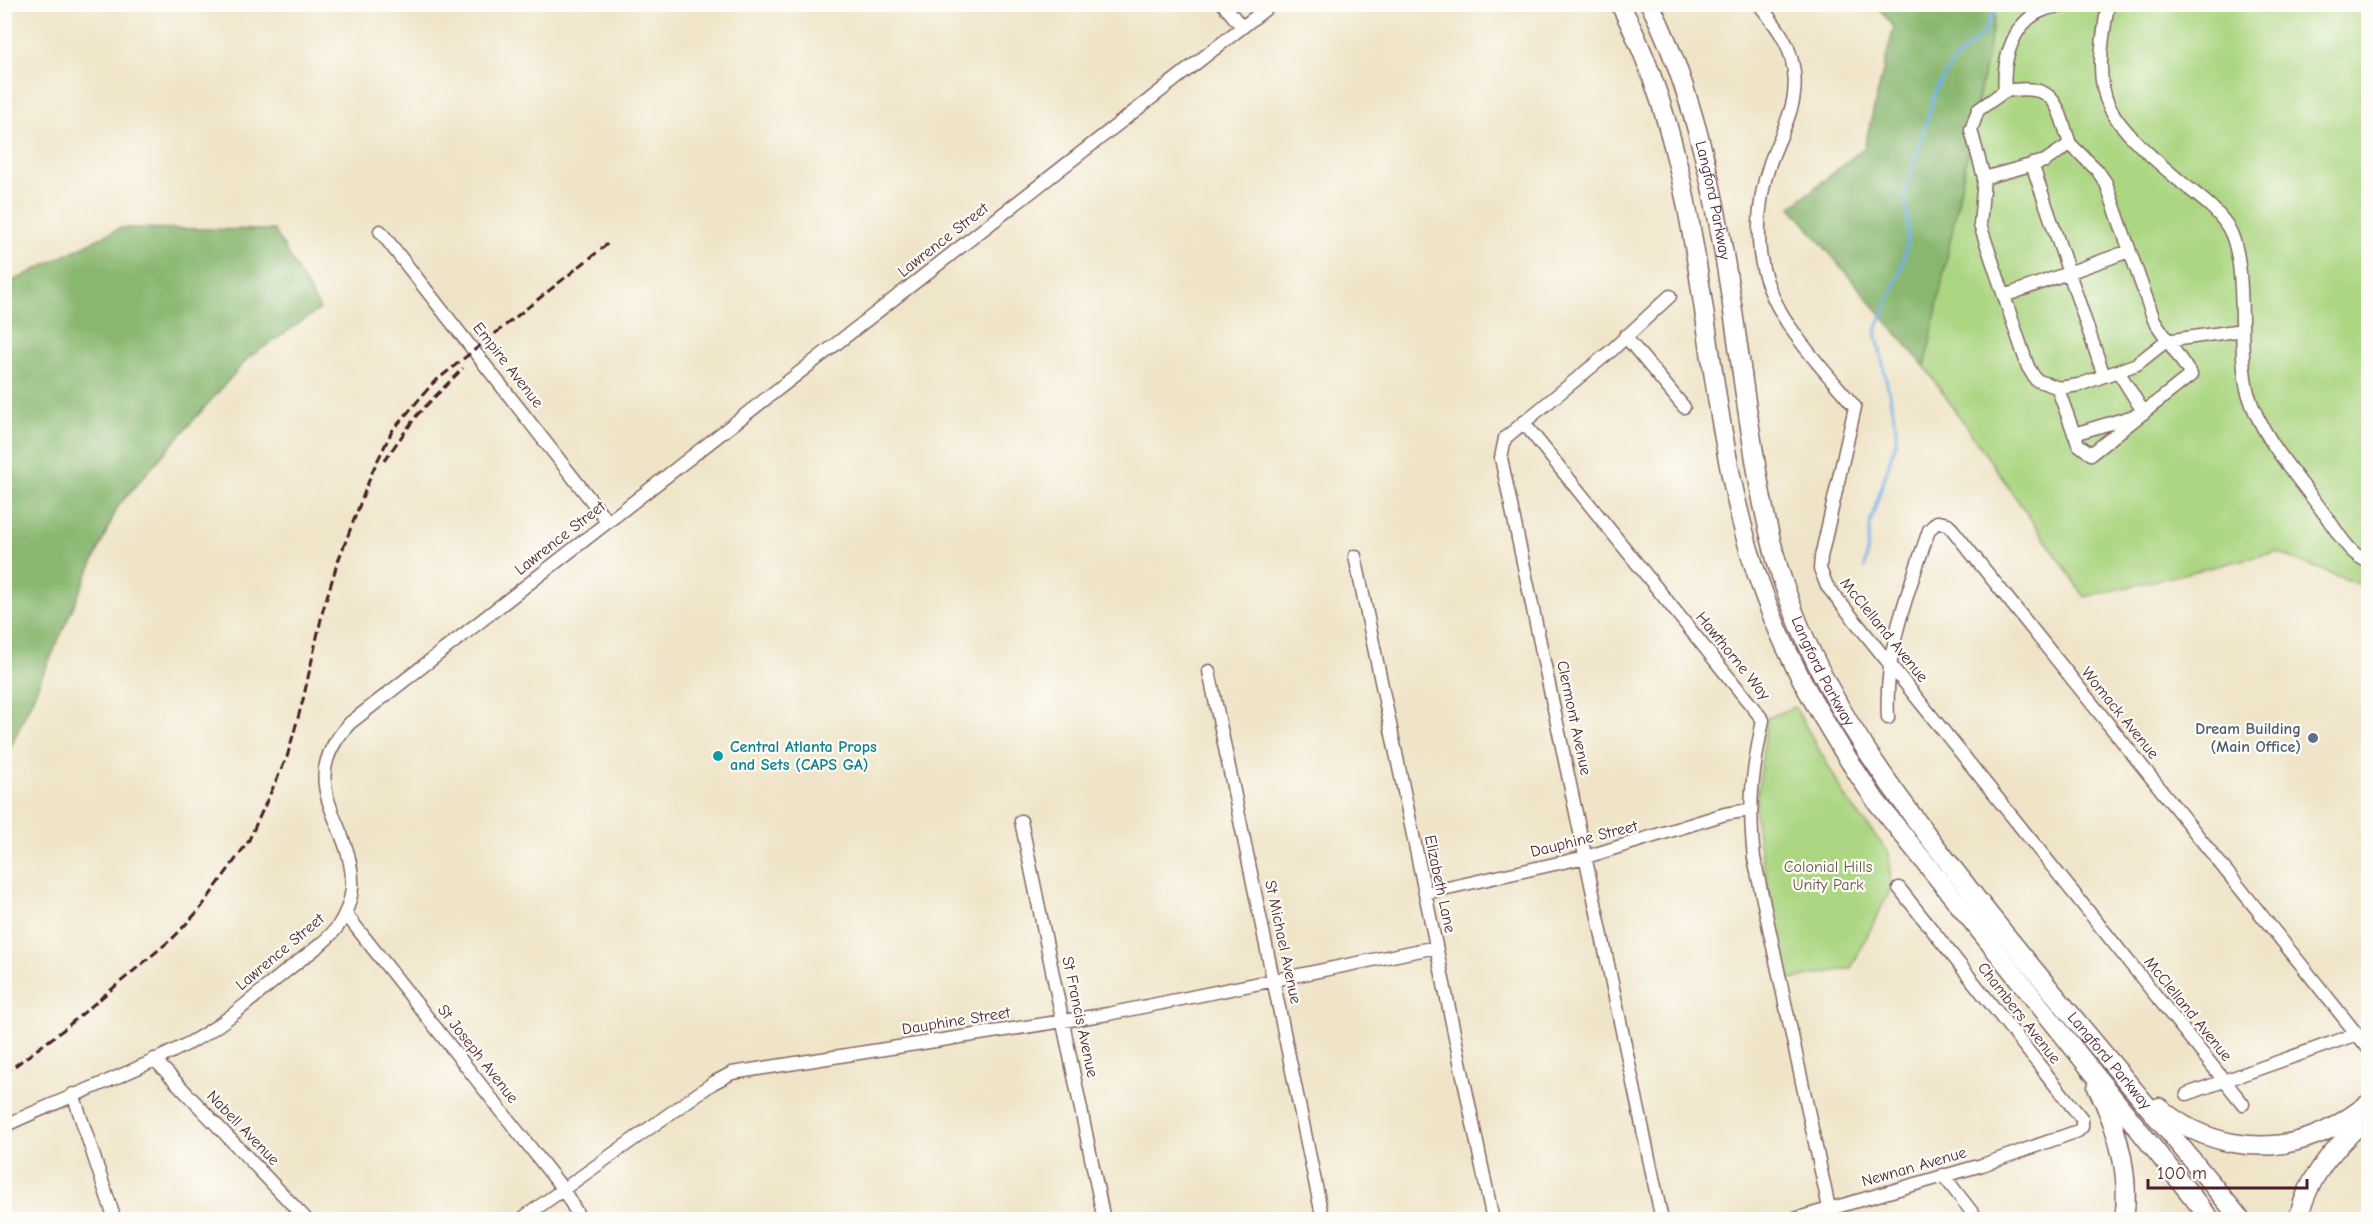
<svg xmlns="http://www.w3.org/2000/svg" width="2373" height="1224" viewBox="0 0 2373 1224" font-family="'Comic Neue',sans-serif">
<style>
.green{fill:#acd682;stroke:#7b7a56;stroke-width:1.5}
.forest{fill:#89b770;stroke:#6a6b4e;stroke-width:1.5}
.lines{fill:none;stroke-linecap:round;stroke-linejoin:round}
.stream{stroke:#72b1e5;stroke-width:3}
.minor-casing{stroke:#846462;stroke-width:15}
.highway-casing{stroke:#846462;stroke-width:21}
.minor{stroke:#fff;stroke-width:12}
.highway{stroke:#fff;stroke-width:18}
.rail{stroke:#4a1f2b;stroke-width:3;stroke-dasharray:9 4.5;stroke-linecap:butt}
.service-dot{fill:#5c6f8a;stroke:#fdfcf7;stroke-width:2}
.culture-dot{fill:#0f9aa8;stroke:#fdfcf7;stroke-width:2}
.labels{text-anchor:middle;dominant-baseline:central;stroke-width:4.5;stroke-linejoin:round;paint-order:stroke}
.street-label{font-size:16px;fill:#4a1f2b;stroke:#fdfcf7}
.service-label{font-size:16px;font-weight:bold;fill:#4e5e75;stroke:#fdfcf7;text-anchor:end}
.culture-label{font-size:16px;font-weight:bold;fill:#0d838f;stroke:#fdfcf7;text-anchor:start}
.park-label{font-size:16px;fill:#675645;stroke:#fdfcf7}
</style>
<rect width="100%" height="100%" fill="#fdfcf7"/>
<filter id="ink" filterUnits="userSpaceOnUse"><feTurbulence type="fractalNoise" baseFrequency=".0167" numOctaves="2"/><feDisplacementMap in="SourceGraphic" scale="12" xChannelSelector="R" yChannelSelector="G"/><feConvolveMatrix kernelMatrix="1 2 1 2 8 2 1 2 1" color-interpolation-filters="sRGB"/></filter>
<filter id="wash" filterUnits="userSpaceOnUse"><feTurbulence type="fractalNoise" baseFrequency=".008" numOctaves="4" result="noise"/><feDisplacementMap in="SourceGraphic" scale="24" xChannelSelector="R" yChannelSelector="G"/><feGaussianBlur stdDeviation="1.35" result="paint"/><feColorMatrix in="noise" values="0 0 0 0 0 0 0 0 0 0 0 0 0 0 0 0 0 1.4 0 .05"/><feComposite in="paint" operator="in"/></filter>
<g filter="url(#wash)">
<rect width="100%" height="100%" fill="#efe4c7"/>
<!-- green -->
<path class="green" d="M1997 5H2368V588L2276 552 2085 597 1925 367Z
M1795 707 1848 801 1889 853 1891 888 1851 968 1789 980 1760 850 1755 815 1767 718Z"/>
<!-- forest -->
<path class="forest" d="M1876 5H1997L1925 367 1791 207 1864 148 1894 27Z
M120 228 274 230 320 309 248 358 118 506 5 760V285Z"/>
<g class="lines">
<!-- stream -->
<path class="stream" d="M1865 568 1871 520 1896 442V426L1876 332C1879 319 1885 309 1890 297 1905 263 1913 233 1904 196L1936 89 1953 62 1983 33 1998 4"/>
</g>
</g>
<g filter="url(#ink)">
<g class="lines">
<defs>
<path id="minor" d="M1223 4 1242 27
M1759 4C1771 20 1785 36 1790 54 1804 99 1784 124 1770 163 1760 192 1757 223 1760 253 1768 315 1817 361 1855 407L1821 557 1820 569 1827 586 2243 1104
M2098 4C2081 5 2062 4 2046 9 2013 20 2002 60 2005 91L1978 110 1971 130 1984 178 1980 225 2028 367 2036 380 2059 388 2079 385 2137 364 2166 341 2242 330
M2108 4C2103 37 2094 77 2110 108 2124 135 2159 163 2182 183 2198 196 2217 209 2228 227 2250 264 2236 349 2248 393 2261 437 2297 476 2323 512 2335 527 2349 556 2368 561
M2032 164 2104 376
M1984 178 2045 161 2070 144C2056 102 2056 83 2005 91
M380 231 608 522
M2004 296 2129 251
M1625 336 1684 407
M2057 387 2078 444 2091 454 2191 375 2154 320 2106 183 2097 170 2070 144
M1523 422 1763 720C1752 774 1748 803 1754 858L1829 1208
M2074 434 2144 413 2118 371
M1355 556 1493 1220
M1209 671 1323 1220
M1888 718C1884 650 1908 593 1929 530L1937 522 1948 524 2368 1048
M1021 821 1104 1220
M1425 893 1586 857 1725 814 1749 810
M345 913 563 1189 581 1220
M154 1059 307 1220
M73 1094 115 1220
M2187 1094 2357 1034
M4 1126C66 1097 132 1074 191 1042 227 1023 258 993 290 968 306 955 326 943 338 926 345 916 351 901 352 888 355 822 290 787 350 723L1272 4
M1943 1175 1978 1220
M520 1220 713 1083 732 1073 1108 1014 1436 947
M1662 1220 1501 458 1505 438 1612 350 1670 296
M1791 1220 1982 1165 2078 1131 2082 1127V1119L1899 888"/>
<g id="highway">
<path d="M1620 4C1704 164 1698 348 1741 520 1767 626 1814 711 1876 801L2211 1220"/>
<path id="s1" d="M1650 4C1710 125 1726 263 1745 395 1755 459 1763 523 1784 585 1826 709 1901 802 1980 903 2065 1010 2155 1113 2241 1220"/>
<path d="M2097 1087C2118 1129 2131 1173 2124 1220"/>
<path d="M2159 1107C2202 1145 2263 1156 2316 1135 2335 1128 2352 1116 2368 1104"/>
<path d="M2298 1220C2308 1175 2335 1147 2368 1117"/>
</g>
</defs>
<!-- minor casing -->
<use href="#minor" class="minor-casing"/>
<!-- highway casing -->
<use href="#highway" class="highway-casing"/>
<!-- minor -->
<use href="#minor" class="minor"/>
<!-- highway -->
<use href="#highway" class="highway"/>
<!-- rail -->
<path class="rail" d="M384 461 417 415 463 368
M4 1074 63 1030 174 937 200 909 248 842 287 757 303 700 323 610 337 564 373 470 392 431 433 383 610 242"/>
</g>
</g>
<!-- markers -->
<circle class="service-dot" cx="2313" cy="738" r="6"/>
<circle class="culture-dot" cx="718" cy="756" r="6"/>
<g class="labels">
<!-- street labels -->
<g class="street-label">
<text stroke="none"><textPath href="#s1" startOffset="207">Langford Parkway</textPath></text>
<text transform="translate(943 240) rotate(-38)">Lawrence Street</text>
<text transform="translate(508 365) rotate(52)">Empire Avenue</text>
<text transform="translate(560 538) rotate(-38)">Lawrence Street</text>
<text transform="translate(1884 630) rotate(51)">McClelland Avenue</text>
<text transform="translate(1733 656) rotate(51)">Hawthorne Way</text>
<text stroke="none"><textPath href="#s1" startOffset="693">Langford Parkway</textPath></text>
<text transform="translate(2120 713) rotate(51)">Womack Avenue</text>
<text transform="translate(1574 718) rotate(78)">Clermont Avenue</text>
<text transform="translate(1584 839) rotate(-14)">Dauphine Street</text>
<text transform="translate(1440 884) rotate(78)">Elizabeth Lane</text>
<text transform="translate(1283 942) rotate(78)">St Michael Avenue</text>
<text transform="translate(280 952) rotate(-40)">Lawrence Street</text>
<text transform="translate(2188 1009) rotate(51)">McClelland Avenue</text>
<text transform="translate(2019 1013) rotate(52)">Chambers Avenue</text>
<text transform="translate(1080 1017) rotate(78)">St Francis Avenue</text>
<text transform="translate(956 1021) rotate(-9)">Dauphine Street</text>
<text transform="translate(478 1054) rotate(52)">St Joseph Avenue</text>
<text stroke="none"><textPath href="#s1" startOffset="1178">Langford Parkway</textPath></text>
<text transform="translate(243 1128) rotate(46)">Nabell Avenue</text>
<text transform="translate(1914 1167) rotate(-16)">Newnan Avenue</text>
</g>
<!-- service labels -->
<g class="service-label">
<text x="2301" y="729">Dream Building<tspan x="2301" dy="18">(Main Office)</tspan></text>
</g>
<!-- culture labels -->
<g class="culture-label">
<text x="730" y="747">Central Atlanta Props<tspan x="730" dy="18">and Sets (CAPS GA)</tspan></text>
</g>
<!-- park labels -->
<g class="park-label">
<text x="1828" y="867">Colonial Hills<tspan x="1828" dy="18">Unity Park</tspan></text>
</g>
</g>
<!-- margin -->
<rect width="2373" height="1224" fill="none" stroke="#fdfcf7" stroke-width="24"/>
<!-- scale -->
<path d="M2148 1179v9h159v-9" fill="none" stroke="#4a1f2b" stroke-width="3"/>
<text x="2157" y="1179" font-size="18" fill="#4a1f2b" stroke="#fdfcf7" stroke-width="4.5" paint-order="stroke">100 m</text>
</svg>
